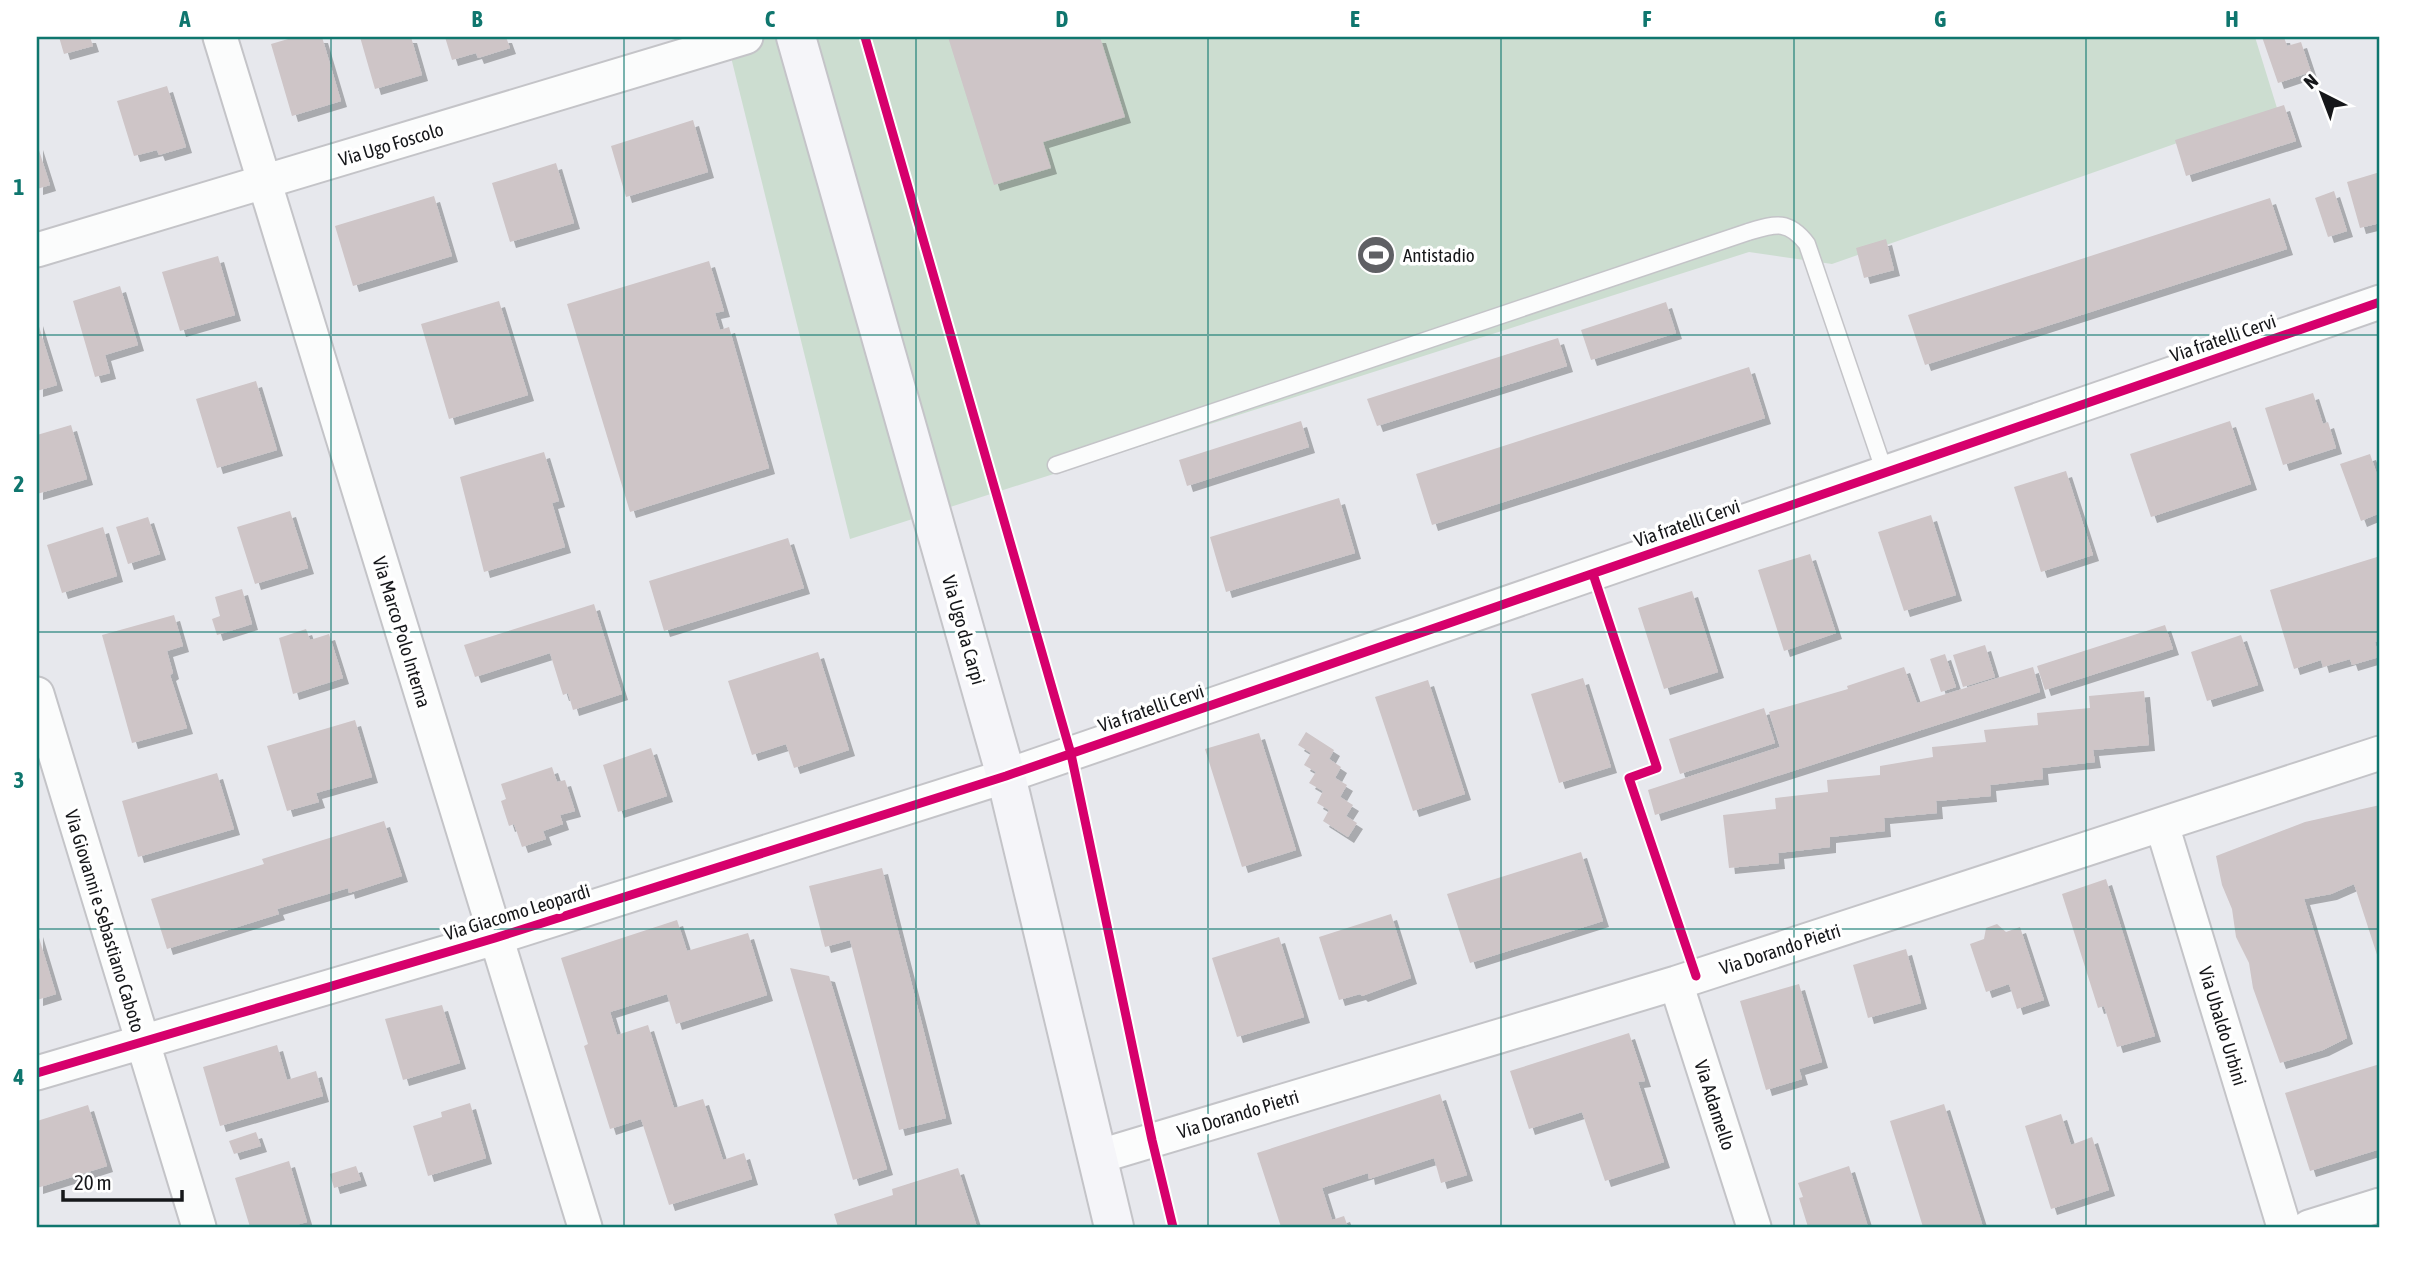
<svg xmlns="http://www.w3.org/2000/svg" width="2417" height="1264" viewBox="0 0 2417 1264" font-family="'Asap Condensed',sans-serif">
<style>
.green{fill:#ccddd0}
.building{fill:#cec5c7;filter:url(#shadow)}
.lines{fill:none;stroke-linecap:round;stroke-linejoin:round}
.lane-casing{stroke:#c4c4c8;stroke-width:19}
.street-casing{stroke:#c4c4c8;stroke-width:37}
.secondary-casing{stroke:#c4c4c8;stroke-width:42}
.lane{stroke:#fbfcfc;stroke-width:16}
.street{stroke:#fbfcfc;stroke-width:33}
.secondary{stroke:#f5f5f9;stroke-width:38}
.cycleway-casing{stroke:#fff;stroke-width:13}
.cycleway{stroke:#d6006c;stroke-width:9}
.grid{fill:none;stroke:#0f766e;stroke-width:2;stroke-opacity:0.55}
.labels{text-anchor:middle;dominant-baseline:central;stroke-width:7;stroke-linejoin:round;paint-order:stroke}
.street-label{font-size:19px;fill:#16171a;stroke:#fff}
.poi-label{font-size:19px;fill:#16171a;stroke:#fff;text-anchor:start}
.neatline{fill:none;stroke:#0f766e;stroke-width:2.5}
.grid-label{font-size:23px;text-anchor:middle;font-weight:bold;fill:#0f766e}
</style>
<defs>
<filter id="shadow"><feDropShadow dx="6" dy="6" stdDeviation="0" flood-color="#0004"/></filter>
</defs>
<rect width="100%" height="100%" fill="#e7e8ed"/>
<!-- green -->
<path class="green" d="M726 37H2255L2277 108 1832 264 1749 252 850 539Z"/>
<!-- building -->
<path class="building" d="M59 37H90L93 46 64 54Z
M295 37H322L341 101 292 116 271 44Z
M360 37H411L422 75 375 89Z
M445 37H506L510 48 478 58 476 53 452 60Z
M948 37H1100L1125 117 1043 142 1051 168 994 185Z
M2262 37H2284L2287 46 2301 42 2311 72 2278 83Z
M167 86 186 147 159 155 157 150 134 156 117 101Z
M2284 105 2296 141 2186 176 2175 140Z
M693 120 708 172 626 197 611 146Z
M37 144 50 185 37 189Z
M556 163 574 223 510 242 492 183Z
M2380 172V223L2360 228 2347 182Z
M2334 191 2347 231 2328 237 2315 198Z
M434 196 452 256 353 286 335 226Z
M2270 198 2287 249 1925 365 1908 315Z
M1886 239 1894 270 1864 278 1856 248Z
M218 256 235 315 180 331 162 272Z
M709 261 724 311 715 313 720 330 729 327 769 468 630 512 567 304Z
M120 286 138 345 105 355 110 373 95 377 73 301Z
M499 301 528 395 449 419 421 324Z
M1666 302 1676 333 1591 360 1581 330Z
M37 320 57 385 37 391Z
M1558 338 1567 366 1377 426 1367 399Z
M1749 367 1765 418 1432 525 1416 474Z
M256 381 277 450 217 468 196 399Z
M2313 393 2323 424 2328 422 2336 448 2283 465 2265 408Z
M1301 421 1309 447 1187 486 1179 460Z
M2230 421 2251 484 2151 517 2130 454Z
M71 425 87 479 37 494V435Z
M544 452 559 501 552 503 565 547 484 572 460 477Z
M2370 454 2380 483V513L2361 521 2340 464Z
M2066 471 2093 555 2041 572 2014 487Z
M1339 498 1355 553 1226 592 1210 537Z
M290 511 308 568 255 584 237 527Z
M1931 515 1956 595 1904 611 1878 532Z
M148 517 160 554 128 564 116 527Z
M103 527 117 576 62 593 47 545Z
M788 538 804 588 664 631 649 581Z
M1810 554 1836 633 1784 651 1758 570Z
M2377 557 2380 567V640L2375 642 2379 657 2352 665 2350 659 2323 667 2321 660 2294 669 2270 590Z
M242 589 252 624 217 635 212 619 220 616 215 597Z
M1692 591 1718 672 1664 689 1638 608Z
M594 604 622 694 573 710 568 693 563 695 550 653 475 677 464 645Z
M174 615 183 646 167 651 173 673 170 675 187 728 132 743 102 635Z
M2165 625 2173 649 2045 690 2037 666Z
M306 629 310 640 329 634 343 678 293 694 279 638Z
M2241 635 2258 685 2207 701 2191 652Z
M1985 645 1995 677 1963 687 1953 655Z
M818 652 849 750 794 768 786 744 752 755 728 681Z
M1945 654 1956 687 1941 692 1930 659Z
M1904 667 1917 703 2033 667 2040 692 1655 815 1648 790 1780 747 1769 712 1848 689 1847 686Z
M1583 678 1611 767 1559 783 1531 694Z
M1428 680 1465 794 1413 811 1375 697Z
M2144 691 2149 745 2093 750 2095 762 2042 768 2043 779 1990 785 1991 796 1936 801 1937 813 1884 818 1885 831 1830 837V847L1778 853 1779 863 1729 868 1723 815 1776 809 1775 798 1828 792 1827 780 1880 775V766L1933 757 1932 747 1986 742 1984 730 2038 725 2037 713 2090 708 2089 696Z
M1764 708 1775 743 1680 774 1669 739Z
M355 720 372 777 316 793 319 802 287 811 267 746Z
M1306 732 1334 750 1329 759 1341 767 1335 778 1347 785 1340 797 1353 805 1346 816 1357 823 1348 837 1323 821 1329 810 1317 803 1323 791 1309 783 1316 772 1304 765 1311 753 1298 745Z
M1259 733 1296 850 1242 867 1205 749Z
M651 748 667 796 618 812 603 765Z
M552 767 557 782 565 780 575 811 560 815 563 824 543 831 546 839 522 847 514 824 509 826 501 801 506 799 501 784Z
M217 773 234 829 138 857 122 801Z
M2380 805V964L2354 884 2331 894 2304 899 2347 1038 2323 1050 2280 1063 2253 988 2249 963 2236 937 2232 909 2222 885 2216 856 2305 822Z
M384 821 402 876 349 893 348 888 277 909 279 914 167 949 151 899 264 864 262 859Z
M1581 852 1603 921 1470 963 1447 894Z
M882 868 946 1118 899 1130 850 940 825 947 809 886Z
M2106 879 2155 1036 2117 1047 2104 1006 2098 1008 2062 894Z
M1391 914 1411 978 1362 996 1360 994 1339 1000 1319 937Z
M677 920 687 951 748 933 767 995 676 1024 667 994 610 1012 617 1035 648 1025 674 1108 703 1099 723 1160 744 1153 752 1179 669 1205 641 1119 610 1129 584 1046 588 1044 561 958Z
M1997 924 2006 932 2020 927 2044 1000 2017 1009 2009 984 1986 992 1970 944 1984 939 1986 928Z
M37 931 56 994 37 1000Z
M1279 937 1304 1017 1237 1037 1212 958Z
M1906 949 1921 1003 1868 1018 1853 965Z
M790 968 829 976 887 1169 853 1180Z
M1799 984 1822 1062 1799 1069 1802 1079 1766 1090 1740 1001Z
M442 1005 460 1063 403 1080 385 1019Z
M1629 1033 1645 1081 1638 1082 1664 1162 1605 1181 1582 1112 1529 1129 1510 1071Z
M277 1045 287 1080 316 1071 323 1096 220 1126 203 1067Z
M2380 1064V1149L2310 1171 2285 1093Z
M1440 1094 1467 1175 1441 1183 1434 1158 1369 1179 1368 1173 1322 1188 1332 1220 1344 1216 1348 1227H1281L1257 1153Z
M470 1103 486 1158 428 1176 413 1126 442 1117 441 1112Z
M1944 1104 1983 1227H1923L1890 1121Z
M88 1105 107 1166 37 1188V1121Z
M2061 1114 2071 1145 2092 1137 2109 1190 2051 1209 2025 1126Z
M256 1132 261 1146 234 1154 229 1141Z
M289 1161 307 1222 289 1227H250L235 1178Z
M356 1166 361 1180 334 1188 330 1174Z
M1849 1166 1868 1227H1808L1799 1198 1803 1197 1798 1183Z
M958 1168 977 1227H838L834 1214 893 1195 892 1189Z"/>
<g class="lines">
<defs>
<path id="lane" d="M1056 465 1748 232C1775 224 1788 219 1807 244L1885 473"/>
<path id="street" d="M220 37 585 1227
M37 250 746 37
M37 694 199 1227
M2162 825 2284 1227
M1676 983 1754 1227
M37 1073 495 938 1006 776 2380 302
M1097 1157 1676 983 2380 753
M2309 1227 2380 1205"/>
<path id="secondary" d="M796 37 1006 776 1114 1227"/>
</defs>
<!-- lane casing -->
<use href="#lane" class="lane-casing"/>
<!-- street casing -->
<use href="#street" class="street-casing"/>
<!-- secondary casing -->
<use href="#secondary" class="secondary-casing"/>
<!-- lane -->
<use href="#lane" class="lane"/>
<!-- street -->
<use href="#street" class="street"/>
<!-- secondary -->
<use href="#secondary" class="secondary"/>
<defs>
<path id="cycleway" d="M865 37 1071 754 1152 1140 1173 1227
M1593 574 1657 768 1629 778 1696 976
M37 1073 495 938 1006 776 2380 302"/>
</defs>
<!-- cycleway casing -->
<use href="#cycleway" class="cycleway-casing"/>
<!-- cycleway -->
<use href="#cycleway" class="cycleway"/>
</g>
<!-- grid -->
<path class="grid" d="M331 37V1227M624 37V1227M916 37V1227M1208 37V1227M1501 37V1227M1794 37V1227M2086 37V1227M37 335H2380M37 632H2380M37 929H2380"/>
<!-- icons -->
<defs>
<symbol id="stadium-disc" viewBox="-11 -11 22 22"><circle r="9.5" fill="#5f6064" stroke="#fff"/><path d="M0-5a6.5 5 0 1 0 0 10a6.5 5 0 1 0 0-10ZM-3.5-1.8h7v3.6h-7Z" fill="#fff"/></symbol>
</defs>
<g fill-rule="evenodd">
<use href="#stadium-disc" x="1354" y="233" width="44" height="44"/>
</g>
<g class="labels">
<!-- street labels -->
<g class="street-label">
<text transform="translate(391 144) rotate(-17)">Via Ugo Foscolo</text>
<text transform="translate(2223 338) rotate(-19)">Via fratelli Cervi</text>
<text transform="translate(1687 523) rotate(-19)">Via fratelli Cervi</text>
<text transform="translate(964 630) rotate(74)">Via Ugo da Carpi</text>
<text transform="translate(402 632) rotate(73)">Via Marco Polo Interna</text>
<text transform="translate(1151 708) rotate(-19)">Via fratelli Cervi</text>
<text transform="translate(517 912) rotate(-17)">Via Giacomo Leopardi</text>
<text transform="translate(105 921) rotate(73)">Via Giovanni e Sebastiano Caboto</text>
<text transform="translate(1780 949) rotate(-18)">Via Dorando Pietri</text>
<text transform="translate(2223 1026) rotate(73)">Via Ubaldo Urbini</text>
<text transform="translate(1715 1105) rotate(72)">Via Adamello</text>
<text transform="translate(1238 1114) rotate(-17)">Via Dorando Pietri</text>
</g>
<!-- poi labels -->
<g class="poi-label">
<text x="1403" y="255">Antistadio</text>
</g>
</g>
<!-- border -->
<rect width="2417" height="1264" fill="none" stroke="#ffffff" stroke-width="77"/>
<!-- north arrow -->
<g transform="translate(2322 94) rotate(318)" stroke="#ffffff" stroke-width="5" paint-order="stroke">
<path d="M0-5L12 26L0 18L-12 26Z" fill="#16171a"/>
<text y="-10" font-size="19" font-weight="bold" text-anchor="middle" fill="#16171a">N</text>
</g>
<!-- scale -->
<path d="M63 1190v10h119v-10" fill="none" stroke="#16171a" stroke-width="3.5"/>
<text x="74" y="1190" font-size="21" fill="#16171a" stroke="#ffffff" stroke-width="5" paint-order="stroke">20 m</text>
<rect x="38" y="38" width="2340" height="1188" class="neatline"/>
<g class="grid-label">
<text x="185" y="27">A</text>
<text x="477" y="27">B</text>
<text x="770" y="27">C</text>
<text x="1062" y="27">D</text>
<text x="1355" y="27">E</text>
<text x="1647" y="27">F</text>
<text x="1940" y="27">G</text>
<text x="2232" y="27">H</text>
<text x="19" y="195">1</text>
<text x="19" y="492">2</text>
<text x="19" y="788">3</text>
<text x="19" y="1085">4</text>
</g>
</svg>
